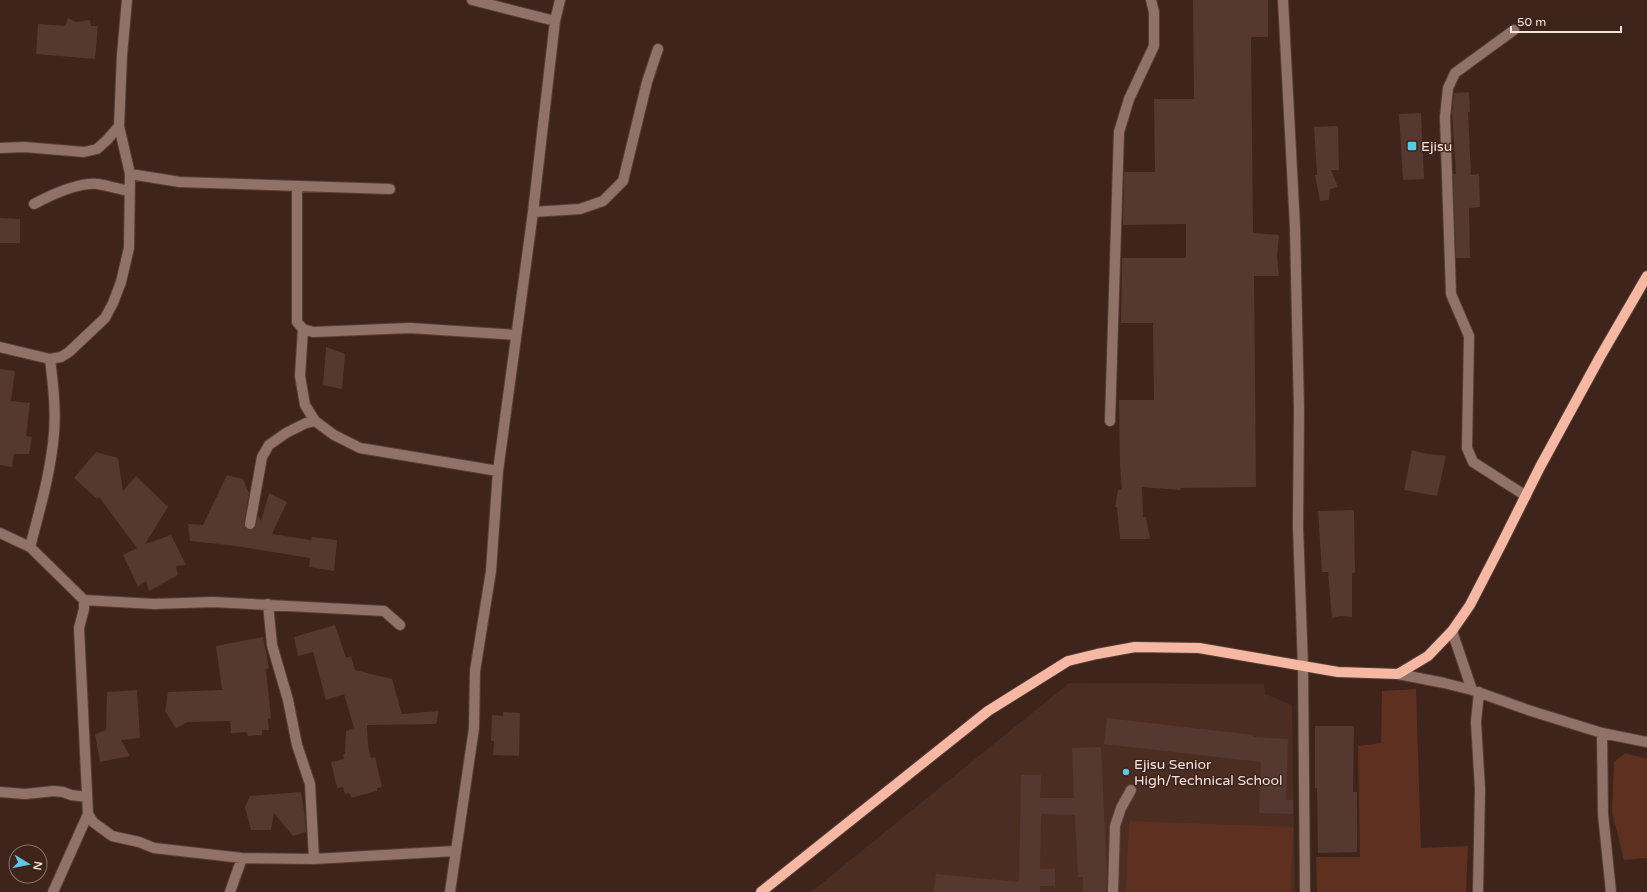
<svg xmlns="http://www.w3.org/2000/svg" width="1647" height="892" viewBox="0 0 1647 892" font-family="'Varela Round',sans-serif">
<style>
.built{fill:#4c2d22}
.green{fill:#5e3020}
.building{fill:#553930}
.lines{fill:none;stroke-linecap:round;stroke-linejoin:round}
.minor-casing{stroke:#583f36;stroke-width:12}
.major-casing{stroke:#583f36;stroke-width:12}
.minor{stroke:#907268;stroke-width:10}
.major{stroke:#f6b8a2;stroke-width:10}
.poi-dot{fill:#5bc8e7;stroke:#3e241b;stroke-width:1.5}
.labels{text-anchor:middle;dominant-baseline:central;stroke-width:3;stroke-linejoin:round;paint-order:stroke}
.poi-label{font-size:14px;fill:#f6e4de;stroke:#3e241b;text-anchor:start}
</style>
<rect width="100%" height="100%" fill="#3e241b"/>
<!-- built -->
<path class="built" d="M1069 683 1264 684 1265 694 1292 705 1295 892H811Z"/>
<!-- green -->
<path class="green" d="M1416 689 1421 848 1468 846 1466 892H1317L1316 857H1360L1358 746 1381 743 1382 691Z
M1625 753 1647 759V858L1624 860 1612 812 1614 762Z
M1129 821 1293 827 1291 892H1126Z"/>
<!-- building -->
<path class="building" d="M1193 0H1268V37H1251L1253 233 1279 235 1277 257 1279 276H1254L1256 487 1180 488 1181 490 1142 487 1143 517H1146L1150 539H1120L1117 507H1115L1118 490H1122L1120 465 1119 400H1154L1153 323H1121L1122 258H1186V224L1123 225 1124 172H1155L1154 99H1194Z
M68 18 76 22 90 20 91 26H98L95 59 36 54 38 24 65 26Z
M1469 92 1470 112H1468L1471 175 1479 174 1480 207 1469 208 1470 258H1456L1453 174H1456L1452 113 1454 93Z
M1421 113 1424 179 1403 180 1399 114Z
M1338 126 1339 170H1331L1338 187 1330 189 1329 200 1320 201 1315 175H1317L1314 127Z
M0 218 20 219V243H0Z
M326 347 345 354 342 389 323 385Z
M0 369 15 371 11 401 30 403 26 436 32 437 29 454H14L12 467 0 465Z
M1412 450 1427 454 1446 456 1437 496 1404 490Z
M96 452 118 458 123 491 136 476 168 507 145 544 171 535 186 565 176 566 178 575 149 591 146 581 138 587 123 555 137 548 99 497 97 499 74 478Z
M227 475 243 479 249 493 244 523 246 529 249 530 255 528 258 515 261 521 269 493 287 502 272 534 311 540 312 537 337 540 334 571 309 567 310 558 229 545 190 541 188 524 203 525Z
M1354 510 1355 573H1352V617L1340 616 1332 618 1328 572H1322L1318 511Z
M335 625 346 658 351 656 355 670 392 679 402 714 439 711 436 724 367 725 368 746 371 758 375 757 382 787 377 788V791L351 798 350 793 345 794 343 787 337 788 331 762 344 759 343 754H345L346 731 354 728 344 694 326 700 313 652 298 656 294 637Z
M263 637 269 668 266 669 271 718 268 719 269 730H262V735L248 736 247 732 231 733 230 721 188 722 176 728 165 711 168 692 222 690 216 646Z
M137 690 140 738 121 740 130 756 100 762 95 734 106 730 107 692Z
M503 712 520 713 519 756 493 755 494 741H491L492 715 503 716Z
M1107 718 1253 735V737L1288 739 1286 800H1293V814L1259 813 1261 762 1104 744Z
M1315 726H1354L1353 792H1357V852L1318 853 1317 788H1315Z
M1101 747 1107 874 1106 892H1083V877H1078L1075 815 1041 814 1040 869H1055V886H1040V892H934L936 874 1019 882 1021 775H1041L1040 798H1074L1072 748Z
M301 792 305 817 306 832 293 836 274 813 271 830H251L245 807 250 796Z"/>
<g class="lines">
<defs>
<path id="minor" d="M472 0 555 21
M1283 0 1295 227 1299 411 1298 527 1303 667 1305 892
M1514 30 1455 73 1448 88 1445 117 1451 294 1469 336 1467 448 1473 462 1526 496
M0 148 24 147 84 152 97 149 107 140 119 126
M130 174 180 182 390 189
M297 186V322L303 329 313 332 410 328 516 335
M34 204C51 195 78 182 98 184 109 186 119 189 129 191
M533 212 580 209 603 201 623 181 647 82 658 49
M303 329 300 376 305 405 315 421 334 435 360 448 498 471
M0 347 50 359 61 357 69 352 105 318 113 303 121 282 129 248 130 174 119 126 122 55 127 0
M1110 421 1119 132 1129 99 1154 46V12L1151 0
M250 524 262 457 269 445 286 433 306 423 315 421
M0 533 30 547 84 600 154 604 213 602 384 611 400 625
M30 547C40 509 51 471 54 433 56 408 53 384 50 359
M268 604 272 645 288 700 297 745 310 784 314 859
M1452 631 1472 690
M1398 674 1444 683 1472 690 1531 711 1602 733 1647 742
M1602 733 1603 814 1611 892
M0 792 25 794 54 791 63 792 71 795 87 797
M88 814 93 822 112 836 139 842 154 848 242 858 314 859 455 851
M53 892 88 814 79 628 84 609V600
M230 892 242 858
M450 892 474 728 475 671 491 571 498 471 533 212 555 21 560 0
M1113 892 1115 826 1121 808 1131 790
M1478 892 1480 789 1476 722 1479 692"/>
<path id="major" d="M761 892 988 711 1068 661 1097 654 1135 647 1199 648 1338 672 1398 674 1428 656 1452 631 1470 605 1502 543 1540 467 1600 357 1647 276"/>
</defs>
<!-- minor casing -->
<use href="#minor" class="minor-casing"/>
<!-- major casing -->
<use href="#major" class="major-casing"/>
<!-- minor -->
<use href="#minor" class="minor"/>
<!-- major -->
<use href="#major" class="major"/>
</g>
<!-- markers -->
<g class="poi-dot">
<rect x="1407" y="141" width="10" height="10" rx="2"/>
<circle cx="1126" cy="772" r="4"/>
</g>
<g class="labels">
<!-- poi labels -->
<g class="poi-label">
<text x="1421" y="146">Ejisu</text>
<text x="1134" y="764">Ejisu Senior<tspan x="1134" dy="16">High/Technical School</tspan></text>
</g>
</g>
<!-- north arrow -->
<g transform="translate(28 864) rotate(100)"><circle r="19" fill="#3e241b" stroke="#887169"/>
<path d="M0-3L7 15L0 10L-7 15Z" fill="#5bc8e7"/>
<text y="-6" font-size="11" font-weight="bold" text-anchor="middle" fill="#f6e4de">N</text>
</g>
<!-- scale -->
<path d="M1511 26v6h110v-6" fill="none" stroke="#f6e4de" stroke-width="2"/>
<text x="1517" y="26" font-size="12" fill="#f6e4de" stroke="#3e241b" stroke-width="3" paint-order="stroke">50 m</text>
</svg>
